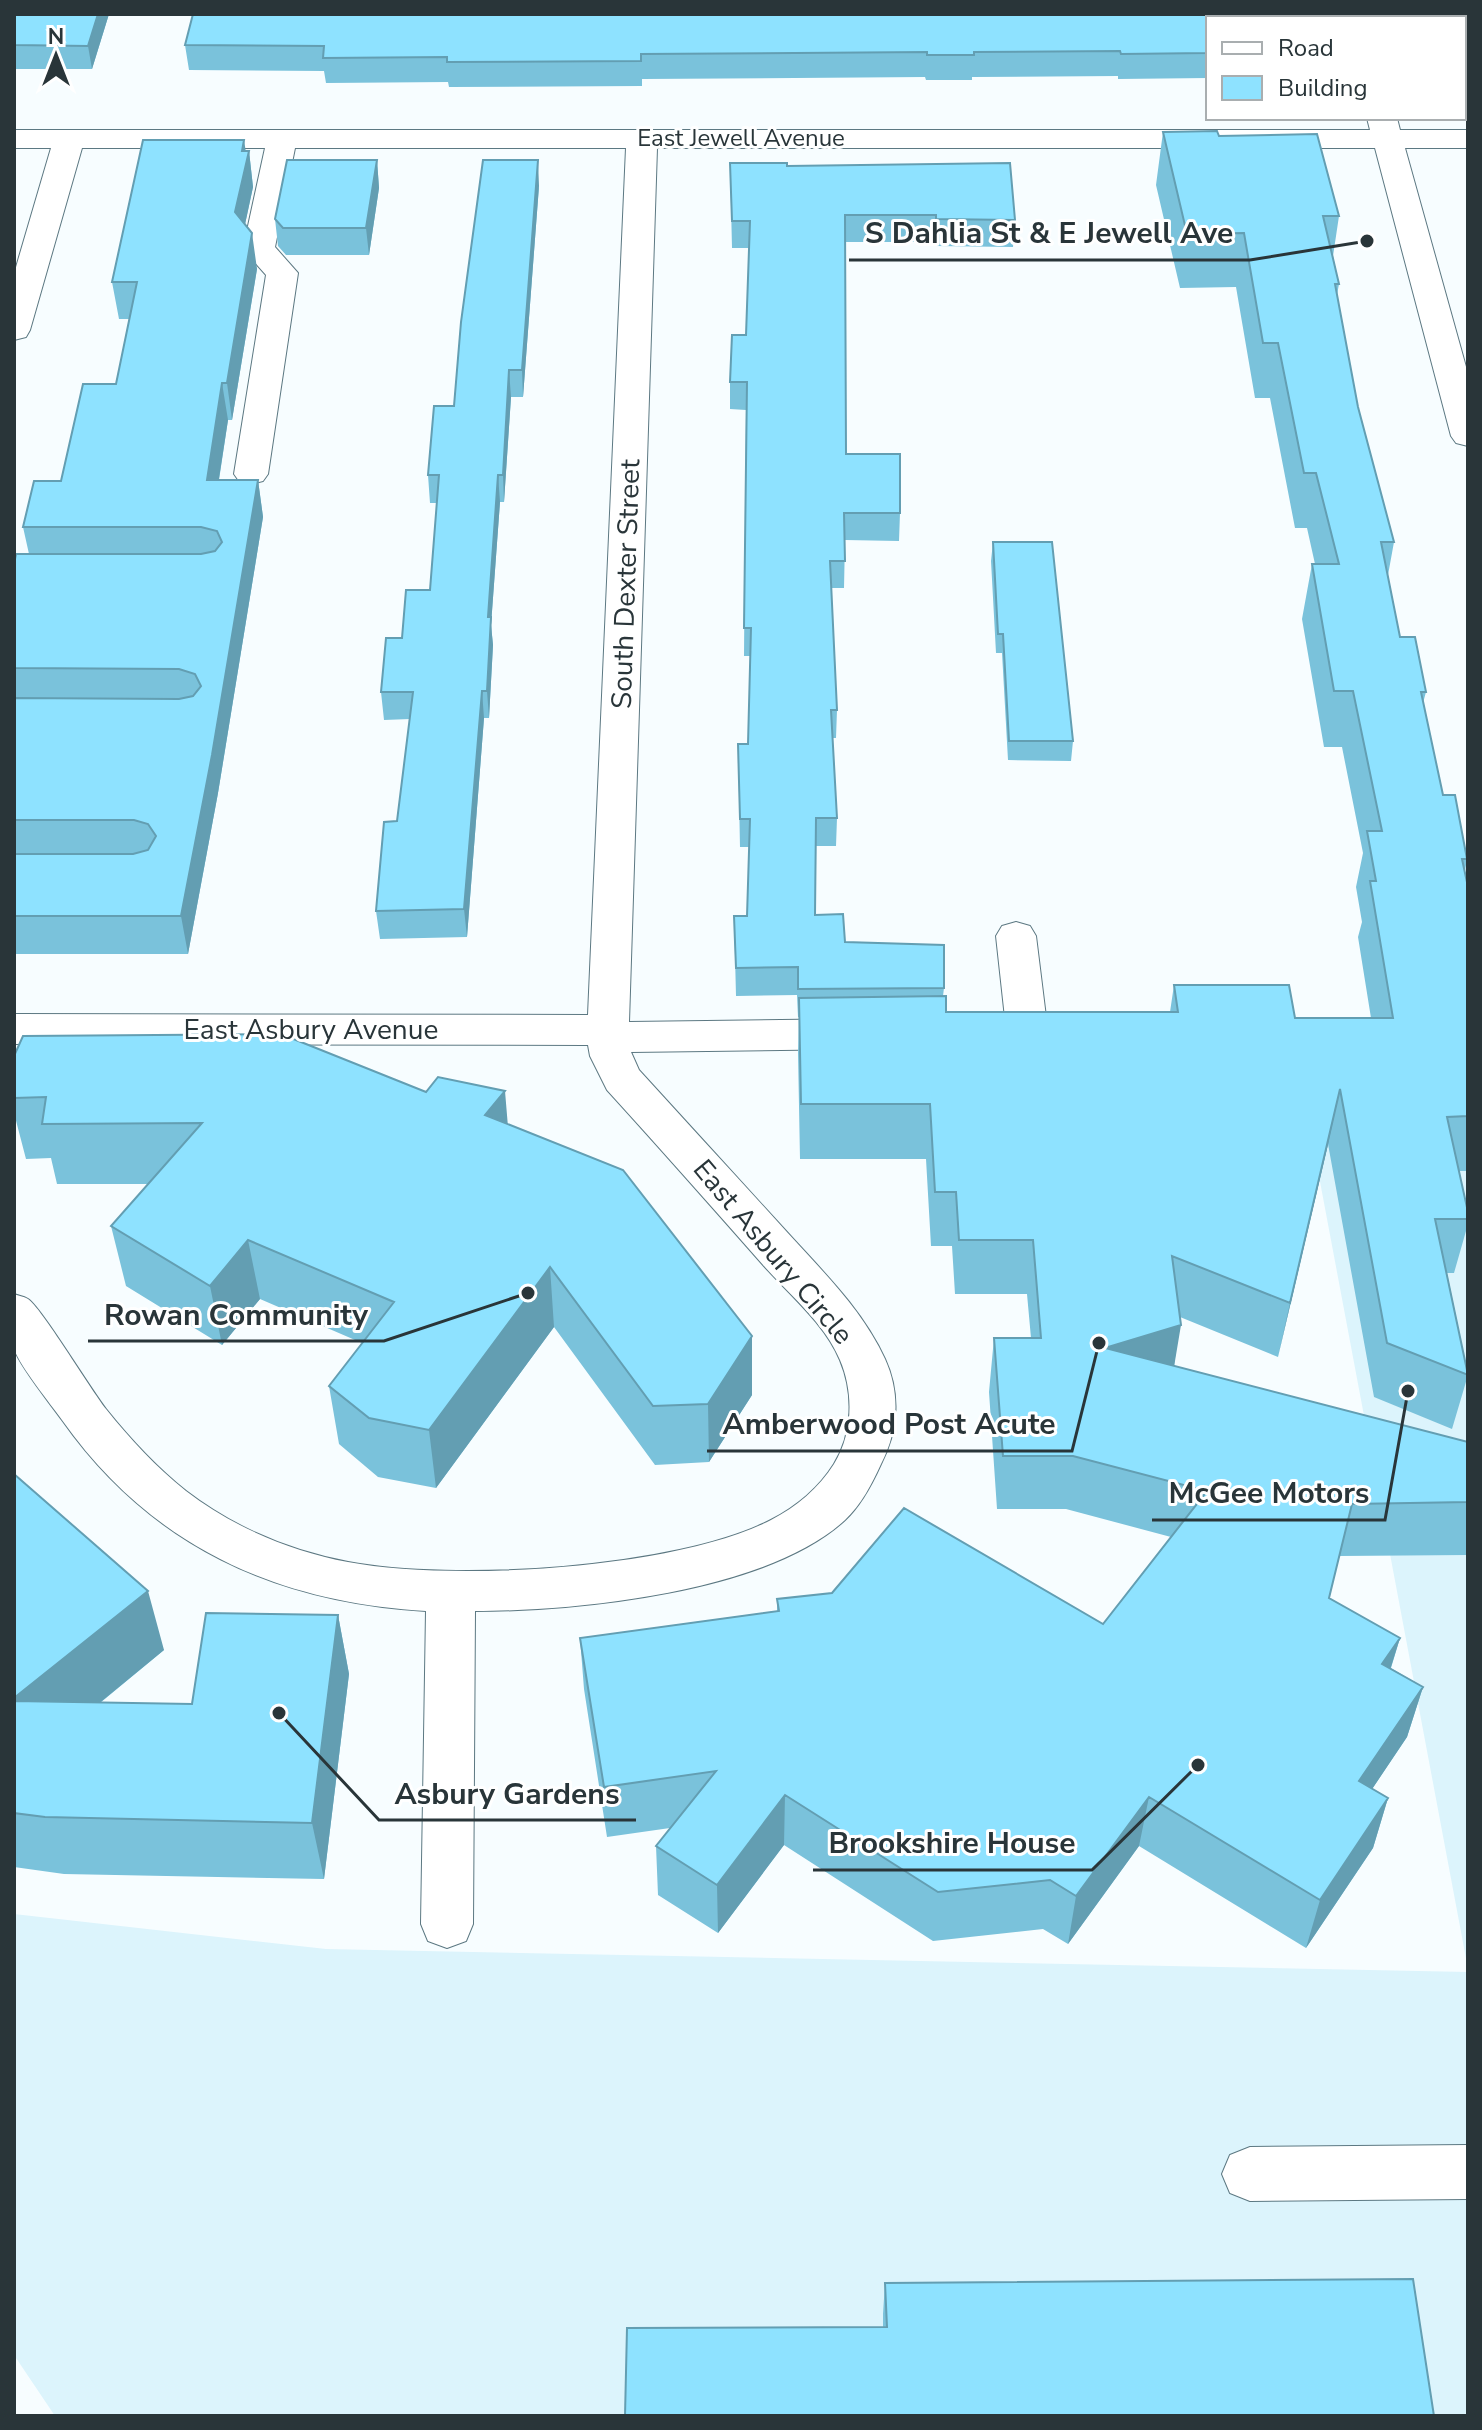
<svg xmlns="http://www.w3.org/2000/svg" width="1482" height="2430" viewBox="0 0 1482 2430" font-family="'Nunito Sans',sans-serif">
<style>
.built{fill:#dcf4fc}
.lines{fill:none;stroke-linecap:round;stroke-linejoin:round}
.minor-casing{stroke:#5c7882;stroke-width:2}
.minor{fill:#fff;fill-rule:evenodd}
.wall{fill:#7ac2db}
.shaded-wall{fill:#639eb2}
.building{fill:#8ee2ff;stroke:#639eb2;stroke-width:2}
.labels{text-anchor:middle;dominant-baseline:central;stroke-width:6;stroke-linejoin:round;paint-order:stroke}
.far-street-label{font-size:24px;fill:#293539;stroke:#fff}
.street-label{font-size:28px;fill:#293539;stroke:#fff}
.leader{fill:none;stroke:#293539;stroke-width:3}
.callout-dot{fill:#293539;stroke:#fff;stroke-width:3}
.callout-label{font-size:30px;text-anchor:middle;font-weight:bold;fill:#293539;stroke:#fff;stroke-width:6;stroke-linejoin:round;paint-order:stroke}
</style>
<rect width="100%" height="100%" fill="#f7fdff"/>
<!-- built -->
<path class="built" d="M1468 1073V1969L1318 1171 1328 1074Z
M14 1914 326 1949 1468 1972V2416H55L14 2355Z"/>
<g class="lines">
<defs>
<path id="minor" d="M1341 14H1369L1370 18H1342Z
M1367 118H1397L1400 130H1468V148H1405L1468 374V446L1456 443 1451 436 1375 148H657L629 1022 858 1019 873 1023 879 1034 873 1045 858 1049 631 1052 639 1070C688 1124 737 1177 786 1231 823 1272 862 1309 885 1359 901 1394 898 1431 881 1464 872 1484 861 1505 845 1520 767 1592 578 1611 475 1611L473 1924 466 1941 447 1948 428 1941 421 1924 426 1611C275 1602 151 1546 62 1420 50 1403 21 1368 14 1349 9 1335 14 1310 14 1294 19 1296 23 1296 28 1299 40 1306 91 1390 106 1409 130 1439 156 1467 186 1491 233 1527 290 1551 348 1562 453 1582 676 1569 771 1520 796 1507 819 1488 834 1464 853 1433 854 1393 840 1360 825 1324 790 1295 764 1266 712 1207 660 1148 607 1090L590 1056 588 1045 14 1044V1014L588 1015 626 148H295L275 247 298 273 268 474 263 481 251 484 239 481 234 474 266 275 243 249 265 148H82L30 330 26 337 14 340V274L51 148H14V130H1370Z
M1016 922 1030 926 1036 936 1048 1033 1042 1044C1019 1050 995 1050 972 1044L966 1033 972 1022 1005 1018 996 936 1002 926Z
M1468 2145V2199L1250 2201 1230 2193 1222 2174 1230 2155 1250 2147Z"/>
</defs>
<!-- minor casing -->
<use href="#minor" class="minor-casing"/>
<!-- minor -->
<use href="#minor" class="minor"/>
</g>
<!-- wall -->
<path class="wall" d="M14 14H109L92 69H14Z
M1451 14H1468V61L1464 50V18H1452Z
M1208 18V78L1118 79V76L972 77V80H926L925 77 642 79V86L449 87 448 82 326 83 324 71 189 70 185 45Z
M1163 132 1219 136 1339 216 1333 256 1339 284 1337 295 1358 407 1394 542 1388 575 1400 637 1426 692 1423 703 1443 795 1467 859 1465 871 1468 887V1171H1459L1468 1212V1224L1454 1273H1447L1468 1375 1452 1429 1374 1397 1328 1144 1278 1357 1180 1317 1174 1366 1468 1442V1555L1339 1556 1329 1598 1400 1638 1391 1668 1423 1687 1407 1737 1372 1789 1388 1798 1373 1848 1306 1948 1139 1846 1068 1944 1043 1929 933 1941 784 1845 718 1933 658 1895 656 1846 670 1828 607 1837 584 1689 580 1638 777 1611V1599L1103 1624 1171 1537 1066 1509H997L989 1392 994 1338H1031L1027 1294H955L952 1246H931L926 1159H800L798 1053 799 1017H798L797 995 736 996 734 916H747L749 847H740L738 744H748L751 656H744L746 410 730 409V382L746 335 749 248H732L730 163 787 166 1015 220 1013 247 935 246V242H845L846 454 900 513 899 541 845 540 844 588H831L837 710 836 738H832L837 818 836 846H815V915L845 942 944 988 943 996 946 1012H1170L1174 985 1295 1018H1371L1358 937 1362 922 1356 887 1363 853 1342 747H1324L1302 619 1312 564H1315L1307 528H1295L1270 398H1255L1236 287 1180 288 1156 185Z
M246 151H249L253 187 245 224 257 269 232 420H228L219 480H258L263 517 218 793 188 954H14V564L29 554 23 527 61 481 116 384 129 319H119L112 282Z
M377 160 379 188 369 255H286L278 246 275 219Z
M539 186 523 397H511L504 502H500L491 625 493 645 489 718H484L467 937 380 939 376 911 397 821 410 719 384 720 381 692 402 638 430 590 437 503H430L428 475Z
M993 542 1073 741 1071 761 1008 760 1002 653H996L991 561Z
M14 1056 507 1124 752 1395 709 1462 655 1465 554 1327 436 1488 378 1477 339 1444 329 1386 362 1343 260 1299 222 1345 126 1286 111 1226 149 1184H57L51 1158 26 1159 14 1113Z
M14 1474 164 1650 100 1703 192 1704 338 1615 349 1674 324 1879 64 1874 14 1867Z
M1413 2279 883 2327V2314L885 2283Z"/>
<!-- shaded-wall -->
<path class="shaded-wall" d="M98 14H109L92 69 88 46Z
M244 140 247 159 249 151 253 187 240 248 235 212Z
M377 160 379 188 369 255 366 228Z
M538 160 539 186 523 397 522 370Z
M252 233 257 269 232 420 227 383Z
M509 370 511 397 504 502 503 475Z
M222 383 228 420 213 517 207 480Z
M498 475 500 502 491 625 493 645 489 718 487 691 488 617Z
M258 480 263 517 218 793 188 954 181 916Z
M482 691 484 718 467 937 464 909Z
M1340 1089 1328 1144 1278 1357 1290 1303Z
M505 1091 510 1151 485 1115Z
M248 1240 260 1299 222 1345 210 1286Z
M550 1267 554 1327 436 1488 429 1430Z
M1181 1325 1172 1379 1105 1348Z
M752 1336V1395L709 1462 708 1404Z
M148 1591 164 1650 30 1760 14 1712V1698Z
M338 1615 349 1674 324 1879 312 1823Z
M1400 1638 1384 1689 1382 1664Z
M1423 1687 1407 1737 1344 1831 1359 1781Z
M785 1795 784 1845 718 1933 717 1885Z
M1149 1797 1139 1846 1068 1944 1076 1896Z
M1388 1798 1373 1848 1306 1948 1320 1900Z"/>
<!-- building -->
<path class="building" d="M14 14H98L88 46 14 45Z
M193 14H1291L1292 18H1208V53L1121 54 1120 51 974 52V55H927V52L641 54V61L447 62V57L323 58 324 46 185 45Z
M1217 131 1219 136 1317 134 1339 216H1323L1339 284H1335L1358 407 1394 542H1381L1400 637H1415L1426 692H1421L1443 795H1455L1467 859H1462L1468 887V1116L1447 1117 1468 1212V1219H1435L1468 1375 1387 1343 1340 1089 1290 1303 1172 1256 1181 1325 1105 1348 1468 1442V1502L1352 1504 1329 1598 1400 1638 1382 1664 1423 1687 1359 1781 1388 1798 1320 1900 1149 1797 1076 1896 1050 1880 938 1892 785 1795 717 1885 656 1846 716 1771 604 1787 580 1638 779 1611 777 1599 832 1593 904 1508 1103 1624 1207 1491 1073 1456H1003L994 1338H1041L1033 1240H959L956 1192H935L930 1104H801L799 998 946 996V1012H1178L1174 985H1289L1295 1018H1393L1370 881H1376L1367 831H1382L1353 691H1334L1312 564H1339L1316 473H1304L1278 343H1263L1244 233 1187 234 1163 132Z
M143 140H244L242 151H249L235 212 252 233 227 383H222L207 480H258L212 755 181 916H14V854H133L148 850 156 836 148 824 134 820H14V698L179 699 193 696 201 686 195 674 179 669 14 668V564L16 554H201L215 551 222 542 217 531 201 527H23L34 481H61L83 384H116L137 282H112Z
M287 160H377L366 228H283L275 219Z
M483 160H538L522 370H509L503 475H498L488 617H491L487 691H482L464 909 376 911 384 822 397 821 413 692H381L386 638H402L406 590H430L439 475H428L434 406H454L461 322Z
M730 163H787V166L1010 163 1015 220 936 219V215H845L846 454H900V513H844L845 561H830L837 710H831L837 818H816L815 915 843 914 845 942 944 945V988L798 989V967L736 968 734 916H747L750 819H740L738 744H748L751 628H744L747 382H730L732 335H746L750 221H732Z
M993 542H1052L1073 741H1009L1003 634H998Z
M281 1034 426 1092 438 1077 505 1091 485 1115 623 1170 752 1336 708 1404 653 1406 550 1267 429 1430 369 1418 329 1386 394 1302 248 1240 210 1286 111 1226 202 1123 42 1124 46 1097 14 1098V1056L23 1036Z
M14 1474 148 1591 14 1698Z
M206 1613 338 1615 312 1823 45 1817 14 1813V1701L192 1704Z
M1413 2279 1434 2416H625L627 2328 887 2327 885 2283Z"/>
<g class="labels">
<!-- far-street labels -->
<g class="far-street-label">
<text x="741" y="138">East Jewell Avenue</text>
</g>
<!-- street labels -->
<g class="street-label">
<text transform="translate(626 584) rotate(-88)">South Dexter Street</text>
<text x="311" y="1030">East Asbury Avenue</text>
<text transform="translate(773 1252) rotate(50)">East Asbury Circle</text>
</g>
</g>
<!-- callouts -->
<path class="leader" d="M1367 241L1250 260H849M528 1293L384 1341H88M1099 1343L1072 1451H707M1408 1391L1385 1520H1152M279 1713L379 1820H636M1198 1765L1092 1870H813"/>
<g class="callout-dot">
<circle cx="1367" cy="241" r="8"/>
<circle cx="528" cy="1293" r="8"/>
<circle cx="1099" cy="1343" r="8"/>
<circle cx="1408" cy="1391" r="8"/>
<circle cx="279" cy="1713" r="8"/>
<circle cx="1198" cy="1765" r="8"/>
</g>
<g class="callout-label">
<text x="1049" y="243">S Dahlia St &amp; E Jewell Ave</text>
<text x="236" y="1325">Rowan Community</text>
<text x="889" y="1434">Amberwood Post Acute</text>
<text x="1269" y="1503">McGee Motors</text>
<text x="507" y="1804">Asbury Gardens</text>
<text x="952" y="1853">Brookshire House</text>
</g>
<!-- border -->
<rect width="1482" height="2430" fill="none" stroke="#293539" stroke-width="32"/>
<!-- legend -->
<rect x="1206" y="16" width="260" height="104" fill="#ffffff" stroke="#a9aeb0" stroke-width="2"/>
<rect x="1222" y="42" width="40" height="12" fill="#ffffff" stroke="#a9aeb0" stroke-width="2"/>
<text x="1278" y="56" font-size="24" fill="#293539">Road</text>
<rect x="1222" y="76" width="40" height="24" fill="#8ee2ff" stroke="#a9aeb0" stroke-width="2"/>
<text x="1278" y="96" font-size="24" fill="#293539">Building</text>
<!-- north arrow -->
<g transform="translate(56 56)" stroke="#ffffff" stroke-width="6" paint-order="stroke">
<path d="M0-6L14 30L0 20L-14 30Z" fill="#293539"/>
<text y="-12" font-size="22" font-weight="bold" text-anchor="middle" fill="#293539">N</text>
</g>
</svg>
